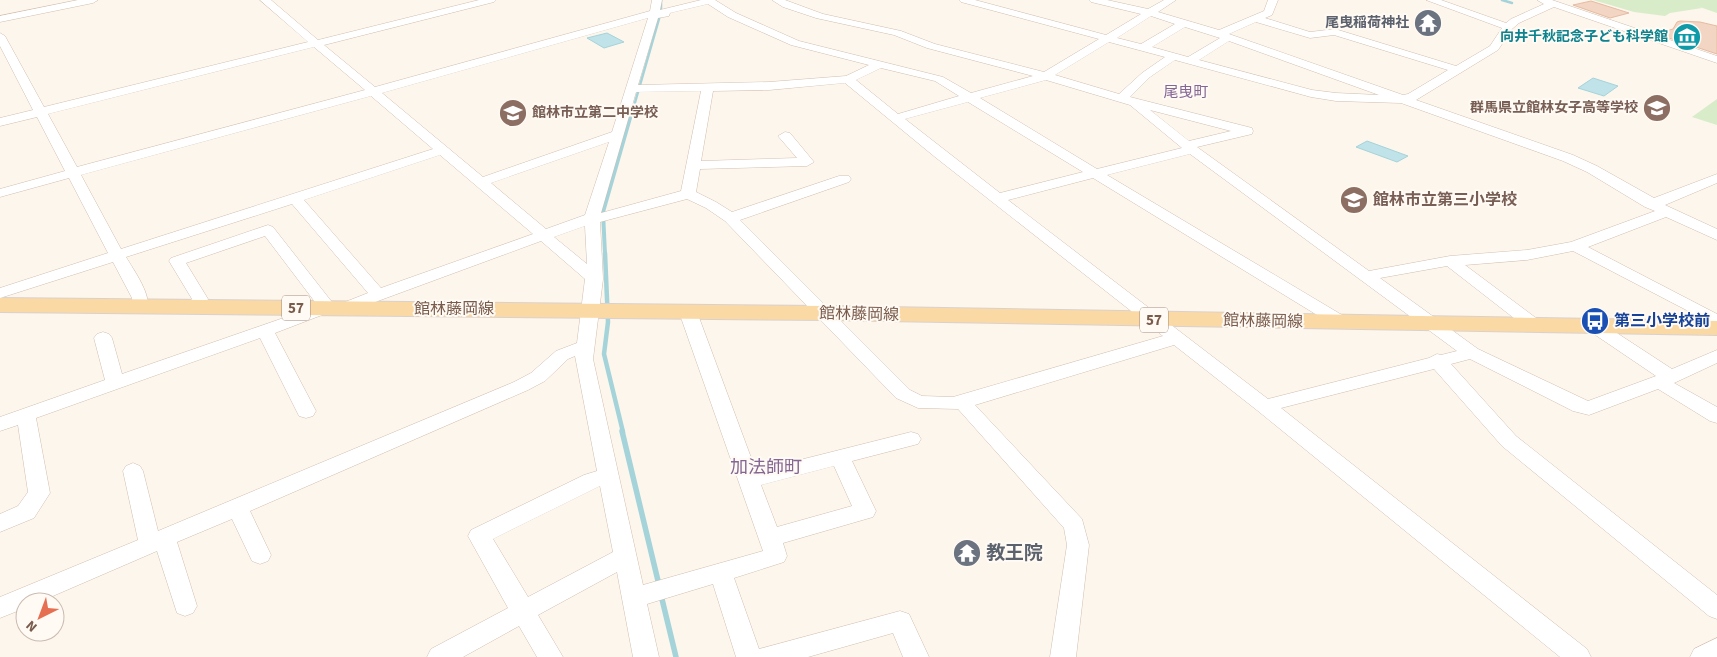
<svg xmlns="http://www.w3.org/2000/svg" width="1717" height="657" viewBox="0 0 1717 657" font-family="'Source Sans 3','Noto Sans JP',sans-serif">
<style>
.green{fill:#d8ecc9}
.water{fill:#bfe3e8;stroke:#a5d3da}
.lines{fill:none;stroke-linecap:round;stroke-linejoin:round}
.stream-far3{stroke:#a5d3da;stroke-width:2.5}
.stream-far2{stroke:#a5d3da;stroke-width:4}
.stream-far1{stroke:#a5d3da;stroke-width:4.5}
.stream{stroke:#a5d3da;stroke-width:5.5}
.building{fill:#f3d5c3;stroke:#e6bba3}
.minor-casing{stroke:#d1beb0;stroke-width:1}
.major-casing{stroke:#dad1cd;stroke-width:2}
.minor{fill:#fff;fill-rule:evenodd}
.major{fill:#fbd9a5;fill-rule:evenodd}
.labels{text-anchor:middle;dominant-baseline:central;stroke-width:4;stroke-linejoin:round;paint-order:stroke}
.far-worship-label{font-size:14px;font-weight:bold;fill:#5b616d;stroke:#fffaf3;text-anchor:end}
.far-culture-label{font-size:14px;font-weight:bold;fill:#0d838f;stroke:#fffaf3;text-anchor:end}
.far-education-label{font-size:14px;font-weight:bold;fill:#785e54;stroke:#fffaf3;text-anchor:end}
.far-neighbourhood-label{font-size:15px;fill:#846695;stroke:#fffaf3}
.shield{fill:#fffaf3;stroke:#a28b7f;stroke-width:1}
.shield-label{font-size:15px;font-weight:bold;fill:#7a5c4d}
.education-label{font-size:16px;font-weight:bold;fill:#785e54;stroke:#fffaf3;text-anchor:start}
.street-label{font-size:16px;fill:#7a5c4d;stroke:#fffaf3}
.transit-label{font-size:16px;font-weight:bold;fill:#164399;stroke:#fffaf3;text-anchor:start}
.neighbourhood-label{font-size:18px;fill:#846695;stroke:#fffaf3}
.near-worship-label{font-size:19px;font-weight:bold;fill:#5b616d;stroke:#fffaf3;text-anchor:start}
</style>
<rect width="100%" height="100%" fill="#fdf6ec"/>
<!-- green -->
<path class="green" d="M1593 0H1717V13L1697 6 1702 8 1670 13 1665 16 1634 12Z
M1717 99V125L1692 117Z"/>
<!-- water -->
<path class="water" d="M607 33 624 42 604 48 587 38Z
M1593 78 1618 86 1604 96 1578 88Z
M1367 141 1408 156 1397 162 1356 147Z"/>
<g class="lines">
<!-- stream-far3 -->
<path class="stream-far3" d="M1502 0 1512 3
M632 113 661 12V0"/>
<!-- stream-far2 -->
<path class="stream-far2" d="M605 254 603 212 632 111"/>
<!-- stream-far1 -->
<path class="stream-far1" d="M605 253 608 322 604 354 623 432"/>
<!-- stream -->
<path class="stream" d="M622 431 659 585
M661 595 676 657"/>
</g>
<!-- building -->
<path class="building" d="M1591 1 1629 13 1610 18 1573 5Z
M1680 21 1700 22 1717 26V54L1657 34 1673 29 1677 22Z"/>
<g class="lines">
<defs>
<path id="minor" d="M78 0H98L93 3 0 22V16Z
M260 0H271L318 40 479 0H496L494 2 324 45 375 87 650 11 652 0H662L660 10 701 0H715L736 13 799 41 943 77 971 93 1033 76 927 48 894 35 816 18 783 7 772 0H785L823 14 901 31 935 44 1044 72 1099 39 961 2 959 0H975L1106 35 1141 14 1091 2 1089 0H1107L1148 9 1164 0H1176L1158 12 1219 30 1264 11 1268 0H1278L1272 15 1265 18 1310 32 1335 29 1456 66 1490 46 1502 28 1426 0H1441L1506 23 1511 19 1544 4 1537 0H1552L1717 56V63L1554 7 1519 23 1512 29 1498 50 1416 100 1573 155 1597 166 1654 198 1717 174V183L1665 205 1717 229V240L1666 217 1588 247 1717 314V326L1573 251 1527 260 1465 265 1540 321 1543 325 1540 329 1534 330 1528 329 1447 266 1380 278 1478 349 1588 401 1656 376 1588 330 1585 326 1588 322 1594 321 1600 322 1672 369 1717 350V363L1674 383 1717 407V423L1710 421 1658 389 1589 415 1573 411 1470 359 1451 364 1516 436 1717 595V619L1709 616 1502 446 1434 369 1281 408 1587 649 1591 657H1560L1258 411 1174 345 975 405 1082 519 1089 545 1076 657H1050L1067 545 1064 528 958 409 918 408 896 398 725 221 706 208 687 199 600 222 603 279 593 359 643 585 763 551 679 312 682 308 688 307 694 308 697 312 756 471 911 432 918 434 921 439 918 444 852 461 876 511 873 517 783 543 787 556 784 562 734 578 759 649 900 611 909 614 929 657H903L893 633 808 657H736L713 584 647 604 659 657H633L617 572 538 615 563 657H537L519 626 463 657H427L431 649 508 608 468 536 471 530 584 475 597 471 575 356 568 359 545 381 528 390 250 511 271 555 268 561 260 564 252 561 232 519 177 542 197 606 193 613 185 616 177 613 157 551 39 602H25V608L0 618V597L138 540 123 471 126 466 133 463 140 466 143 471 158 531 514 382 531 373 556 351 577 343 585 279 541 241 348 312 342 313 335 310 275 333 316 411 313 416 306 418 299 416 260 338 36 418 50 493 34 518 0 532V514L18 506 28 492 18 425 0 431V417L105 380 94 338 97 334 103 332 109 334 112 338 122 374 318 306 265 236 186 263 208 299 201 311H189L186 307 192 299 169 261 171 258 268 225 273 227 335 306 368 293 292 204 126 257C133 269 154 298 146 310H134L132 306V298L113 262 0 298V288L108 253 69 178 0 197V189L65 171 37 117 0 126V118L33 110 0 46V33L5 36 44 107 308 42ZM708 4 728 17 791 45 869 65 846 76 769 82 638 85 658 18 669 16 670 13ZM1151 16 1175 24 1141 44 1117 38ZM648 18 612 132 483 177 382 93ZM1256 22 1310 38 1334 35 1448 70 1408 94 1403 95 1229 34ZM1185 27 1220 38 1188 57 1152 47ZM1229 41 1379 95 1336 93 1312 90 1199 60ZM1109 42 1165 57 1142 73 1119 94 1055 75ZM314 47 365 90 77 167 48 114ZM1175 60 1311 97 1336 101 1401 103 1563 161 1587 172 1645 207 1655 211 1571 242 1527 250 1450 256 1369 271 1197 147 1252 134 1253 131 1252 128 1130 97 1150 77ZM881 68 935 81 959 96 898 114 856 80ZM1046 80 1130 105 1182 148 1097 169 980 98ZM845 83 935 157 1163 336 953 397 922 396 910 390 740 220 849 182 851 179 849 176H839L732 212 716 202 696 192 700 169 807 166 814 162 790 133 785 132 778 136 797 158 701 161 713 91 769 90ZM701 91 681 191 601 213 636 92ZM371 96 433 149 121 249 81 175ZM968 102 1083 172 1000 193 905 119ZM1150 110 1231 131 1189 141ZM609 142 585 215 546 229 491 183ZM1190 154 1457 351 1441 355 1437 354 1429 358 1268 399 1008 200 1093 178 1335 326 1341 327 1347 326 1350 322 1347 318 1107 175ZM440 155 533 234 381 288 304 200ZM585 226 587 264 554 237ZM834 466 852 506 777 527 761 485ZM600 486 613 552 528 597 493 539Z
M1717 638V657H1690L1694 649Z"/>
<path id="major" d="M0 298 825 306 1717 321V335L825 320 0 312Z"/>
</defs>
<!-- minor casing -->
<use href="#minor" class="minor-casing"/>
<!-- major casing -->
<use href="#major" class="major-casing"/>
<!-- minor -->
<use href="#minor" class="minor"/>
<!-- major -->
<use href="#major" class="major"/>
</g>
<!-- icons -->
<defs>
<symbol id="temple-disc" viewBox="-11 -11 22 22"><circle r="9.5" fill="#6b7280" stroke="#fffaf3"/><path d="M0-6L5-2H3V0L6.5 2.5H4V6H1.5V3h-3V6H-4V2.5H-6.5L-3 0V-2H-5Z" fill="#fff"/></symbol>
<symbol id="museum-disc" viewBox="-11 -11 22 22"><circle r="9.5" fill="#0f9aa8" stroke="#fffaf3"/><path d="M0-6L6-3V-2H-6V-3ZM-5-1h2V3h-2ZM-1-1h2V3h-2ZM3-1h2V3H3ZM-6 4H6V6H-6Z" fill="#fff"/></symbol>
<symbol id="school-disc" viewBox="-11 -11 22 22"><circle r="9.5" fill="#8d6e63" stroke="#fffaf3"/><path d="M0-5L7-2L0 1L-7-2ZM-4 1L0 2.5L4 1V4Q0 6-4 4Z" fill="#fff"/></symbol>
<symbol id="bus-disc" viewBox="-11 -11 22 22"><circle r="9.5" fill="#1a4fb4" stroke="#fffaf3"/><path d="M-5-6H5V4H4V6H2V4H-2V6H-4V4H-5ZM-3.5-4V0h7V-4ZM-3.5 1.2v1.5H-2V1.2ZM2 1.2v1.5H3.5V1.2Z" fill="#fff"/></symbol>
</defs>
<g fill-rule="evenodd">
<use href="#temple-disc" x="1412" y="7" width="32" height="32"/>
<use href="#museum-disc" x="1671" y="21" width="32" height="32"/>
<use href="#school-disc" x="1641" y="92" width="32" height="32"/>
<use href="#school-disc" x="497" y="97" width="32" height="32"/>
<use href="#school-disc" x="1338" y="184" width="32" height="32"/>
<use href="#bus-disc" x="1579" y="305" width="32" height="32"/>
<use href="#temple-disc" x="951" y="537" width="32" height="32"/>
</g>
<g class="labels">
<!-- far-worship labels -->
<g class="far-worship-label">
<text x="1409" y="23">尾曳稲荷神社</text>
</g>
<!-- far-culture labels -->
<g class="far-culture-label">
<text x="1668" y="37">向井千秋記念子ども科学館</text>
</g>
<!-- far-education labels -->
<g class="far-education-label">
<text x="1638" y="108">群馬県立館林女子高等学校</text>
<text x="532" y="113" text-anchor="start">館林市立第二中学校</text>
</g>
<!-- far-neighbourhood labels -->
<g class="far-neighbourhood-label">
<text x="1186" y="92">尾曳町</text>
</g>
<!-- shield labels -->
<g class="shield">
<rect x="282" y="295.5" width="28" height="25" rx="4"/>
<rect x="1140" y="307.5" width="28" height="25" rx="4"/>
</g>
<g class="shield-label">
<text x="296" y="308">57</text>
<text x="1154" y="320">57</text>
</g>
<!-- education labels -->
<g class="education-label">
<text x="1373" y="200">館林市立第三小学校</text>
</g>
<!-- street labels -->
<g class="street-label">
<text x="454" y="309">館林藤岡線</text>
<text transform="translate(859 314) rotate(1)">館林藤岡線</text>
<text transform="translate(1263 321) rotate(1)">館林藤岡線</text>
</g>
<!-- transit labels -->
<g class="transit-label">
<text x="1614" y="321">第三小学校前</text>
</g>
<!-- neighbourhood labels -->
<g class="neighbourhood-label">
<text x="766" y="467">加法師町</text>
</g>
<!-- near-worship labels -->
<g class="near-worship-label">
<text x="986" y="553">教王院</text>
</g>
</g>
<!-- north arrow -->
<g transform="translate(40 617) rotate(222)"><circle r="24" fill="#fffaf3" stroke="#cabbb1"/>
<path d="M0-4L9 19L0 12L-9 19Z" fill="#e76f51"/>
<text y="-8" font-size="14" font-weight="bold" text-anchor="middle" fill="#7a5c4d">N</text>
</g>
</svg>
